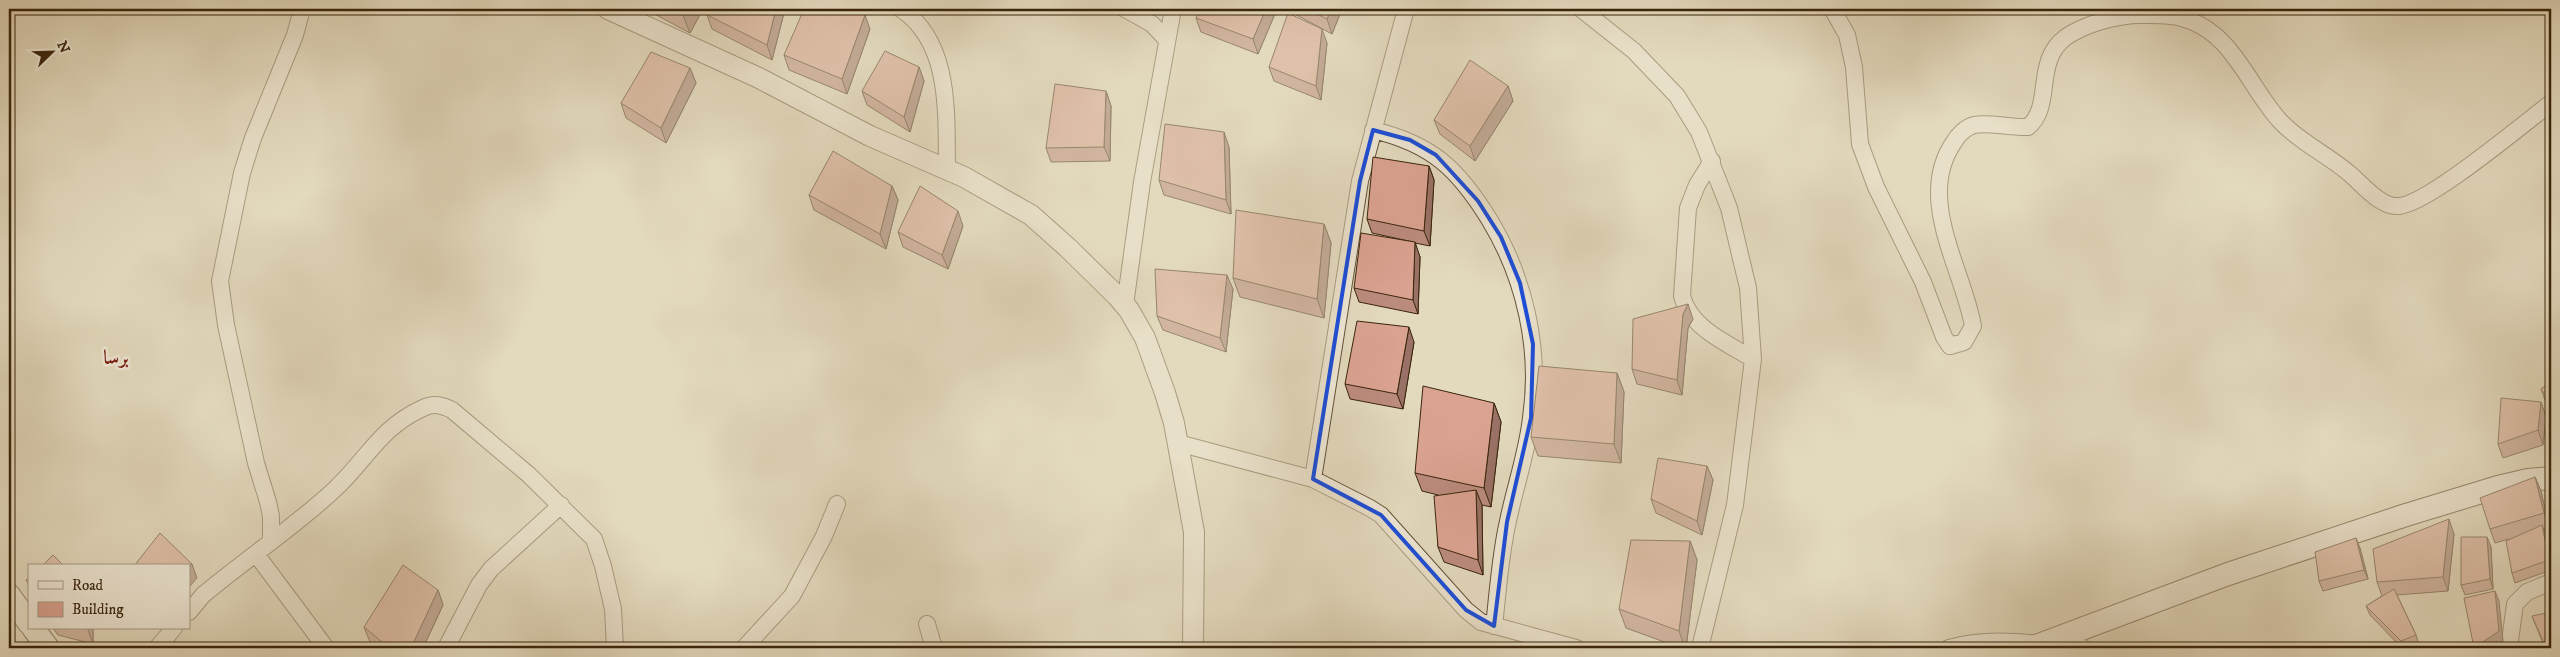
<svg xmlns="http://www.w3.org/2000/svg" width="2560" height="657" viewBox="0 0 2560 657" font-family="'IM FELL DW Pica',Amiri,serif">
<style>
.lines{fill:none;stroke-linecap:round;stroke-linejoin:round}
.minor-casing{stroke:#645238;stroke-width:18}
.tertiary-casing{stroke:#645238;stroke-width:22}
.secondary-casing{stroke:#3a250b;stroke-width:24}
.minor{stroke:#ede6d4;stroke-width:16}
.tertiary{stroke:#ede6d4;stroke-width:20}
.secondary{stroke:#ede6d4;stroke-width:22}
.wall{fill:#bb8b7d;stroke:#3a250b}
.shaded-wall{fill:#997166;stroke:#3a250b}
.building{fill:#daa291;stroke:#3a250b}
.marked{fill:none;stroke:#1d4ed8;stroke-width:4;stroke-linejoin:round}
.labels{text-anchor:middle;dominant-baseline:central;stroke-width:5;stroke-linejoin:round;paint-order:stroke}
.quarter-label{font-size:20px;font-weight:bold;fill:#7a1f14;stroke:#ede6d4}
</style>
<rect width="100%" height="100%" fill="#e3d9bd"/>
<filter id="stains"><feTurbulence type="fractalNoise" baseFrequency=".004" numOctaves="4"/><feColorMatrix values="0 0 0 0 .2 0 0 0 0 .09 0 0 0 0 .02 0 0 0 .5 -.17"/></filter>
<radialGradient id="worn" r=".72"><stop offset=".6" stop-color="#630" stop-opacity="0"/><stop offset="1" stop-color="#630" stop-opacity=".3"/></radialGradient>
<g class="lines">
<defs>
<path id="minor" d="M901 9C952 43 946 116 947 170
M1125 9 1152 24 1167 40
M1581 9 1634 51 1677 96 1699 132 1729 208 1748 288 1753 359 1735 505 1700 648
M1834 12 1847 35 1854 67 1860 144 1876 187 1923 282 1944 337 1950 346 1964 342 1973 326C1963 269 1915 198 1954 142 1958 135 1966 127 1974 125 1989 122 2012 128 2028 127 2054 106 2033 61 2066 37 2085 24 2117 15 2141 15 2154 15 2169 14 2182 18 2233 31 2249 88 2281 122 2301 143 2328 155 2350 174 2363 185 2381 208 2399 206 2428 204 2523 124 2551 103
M1373 130C1432 144 1458 169 1489 219 1525 278 1541 349 1531 418 1527 453 1515 487 1508 521 1500 556 1498 591 1494 626
M1712 161 1697 185 1688 208 1682 296C1690 328 1727 343 1753 359
M1125 305 1142 182 1173 9
M1178 443 1313 479 1370 508 1381 515 1466 610 1481 622 1576 648
M1313 479 1360 181 1406 9
M271 542V516L268 502 256 463 226 325 220 281 242 173 253 138 295 35 302 9
M256 554 326 648
M189 612 203 595C246 559 293 528 334 490 366 461 379 428 423 408 434 403 442 405 452 410L529 475 594 539 603 566 613 609 615 648
M927 624 934 648
M157 648 174 628
M446 648 479 585 491 569 561 505
M744 648 792 596 824 536 837 504
M1949 648C1994 635 2037 645 2083 648
M2509 648 2515 604 2527 592 2551 582"/>
<path id="tertiary" d="M608 9 759 78 870 136 964 177 1031 215 1068 248 1117 296 1129 310 1145 338 1165 393 1174 423 1194 532 1193 648"/>
<path id="secondary" d="M9 595 29 623
M33 628 48 648
M2031 648 2228 574 2406 515 2498 487 2528 480 2551 478"/>
</defs>
<!-- minor casing -->
<use href="#minor" class="minor-casing"/>
<!-- tertiary casing -->
<use href="#tertiary" class="tertiary-casing"/>
<!-- secondary casing -->
<use href="#secondary" class="secondary-casing"/>
<!-- minor -->
<use href="#minor" class="minor"/>
<!-- tertiary -->
<use href="#tertiary" class="tertiary"/>
<!-- secondary -->
<use href="#secondary" class="secondary"/>
</g>
<!-- wall -->
<path class="wall" d="M645 9H703L690 33Z
M710 9H785L772 60 712 29 707 15Z
M1277 9 1258 54 1201 32 1196 18Z
M1290 9H1342L1332 34 1291 12Z
M870 29 847 94 789 70 784 55Z
M1327 43 1321 100 1274 81 1269 67Z
M919 67 924 81 910 132 867 105 862 91Z
M690 68 696 83 666 143 626 118 621 103Z
M1508 86 1513 101 1475 161 1440 134 1434 120Z
M1106 91 1111 106 1110 161 1051 162 1046 148Z
M1229 147 1231 214 1164 195 1159 180Z
M1429 166 1434 180 1430 246 1415 243 1420 257 1418 314 1359 302 1354 288 1413 242 1372 233 1367 219Z
M892 186 898 200 886 249 814 210 809 195Z
M1324 224 1331 243 1324 318 1240 297 1233 278Z
M963 226 948 269 903 247 898 232Z
M1233 289 1226 352 1163 330 1157 316Z
M1693 319 1688 328 1682 395 1637 384 1632 369Z
M1414 342 1403 409 1350 399 1345 384Z
M1617 373 1624 392 1621 463 1538 456 1531 437Z
M2551 382V411L2546 403 2541 389Z
M2541 402 2546 417 2543 445 2503 458 2498 444Z
M1494 403 1501 422 1491 507 1482 505 1483 575 1444 562 1438 547V495L1422 491 1415 473Z
M1707 466 1713 480 1702 535 1656 513 1651 499Z
M2535 477 2541 491 2549 528 2544 529 2546 535 2551 563V570L2515 583 2512 573 2509 539 2495 543 2490 529Z
M2454 534 2448 591 2397 595 2416 635 2419 645 2411 648H2402L2370 615 2366 606 2382 596 2377 582Z
M1690 541 1697 560 1686 648H1681L1626 628 1619 609Z
M2491 547 2493 589 2465 595 2461 585Z
M2360 548 2368 579 2323 591 2319 581Z
M438 590 443 605 423 648H377L370 642 364 627Z
M2532 616 2551 648H2545Z
M53 628H93V644L58 635Z"/>
<!-- shaded-wall -->
<path class="shaded-wall" d="M686 9H703L690 33 683 15Z
M776 9H785L772 60 767 45Z
M1266 9H1277L1258 54 1253 39Z
M1331 9H1342L1332 34 1327 19Z
M865 15 870 29 847 94 842 79Z
M1322 29 1327 43 1321 100 1316 86Z
M919 67 924 81 910 132 904 117Z
M690 68 696 83 666 143 661 128Z
M1508 86 1513 101 1475 161 1470 146Z
M1106 91 1111 106 1110 161 1104 147Z
M1224 132 1229 147 1231 214 1226 200Z
M1429 166 1434 180 1430 246 1424 231Z
M892 186 898 200 886 249 880 234Z
M958 211 963 226 948 269 942 255Z
M1324 224 1331 243 1324 318 1317 299Z
M1415 242 1420 257 1418 314 1413 300Z
M1227 275 1233 289 1226 352 1220 338Z
M1688 304 1693 319 1688 328 1682 395 1677 380 1683 314Z
M1409 327 1414 342 1403 409 1397 394Z
M1617 373 1624 392 1621 463 1614 444Z
M2541 402 2546 417 2543 445 2538 430Z
M1494 403 1501 422 1491 507 1484 488Z
M1707 466 1713 480 1702 535 1697 521Z
M2535 477 2541 491 2549 528 2544 513Z
M1476 490 1482 505 1483 575 1478 560Z
M2449 519 2454 534 2448 591 2443 577Z
M2542 525 2546 535 2551 566 2549 560Z
M2487 537 2491 547 2493 589 2490 579Z
M2356 538 2360 548 2368 579 2364 570Z
M1690 541 1697 560 1686 648H1685L1679 631Z
M192 564 197 578 189 587V567Z
M438 590 443 605 423 648H411Z
M2495 591 2499 601 2503 641 2493 648H2475Z
M88 628H93V644L88 630Z"/>
<!-- building -->
<path class="building" d="M672 9H686L683 15Z
M710 9H776L767 45 707 15Z
M804 9H851L865 15 842 79 784 55Z
M1200 9H1266L1253 39 1196 18Z
M1307 9H1331L1327 19Z
M1288 13 1322 29 1316 86 1269 67Z
M885 51 919 67 904 117 862 91Z
M651 52 690 68 661 128 621 103Z
M1470 60 1508 86 1470 146 1434 120Z
M1055 84 1106 91 1104 147 1046 148Z
M1165 124 1224 132 1226 200 1159 180Z
M833 151 892 186 880 234 809 195Z
M1373 157 1429 166 1424 231 1367 219Z
M920 186 958 211 942 255 898 232Z
M1236 210 1324 224 1317 299 1233 278Z
M1361 233 1415 242 1413 300 1354 288Z
M1155 269 1227 275 1220 338 1157 316Z
M1688 304 1683 314 1677 380 1632 369 1633 319Z
M1357 321 1409 327 1397 394 1345 384Z
M1539 366 1617 373 1614 444 1531 437Z
M2551 382V404L2541 389Z
M1423 386 1494 403 1484 488 1415 473Z
M2501 398 2541 402 2538 430 2498 444Z
M1658 458 1707 466 1697 521 1651 499Z
M2535 477 2544 513 2490 529 2480 498Z
M1476 490 1478 560 1438 547 1434 496Z
M2449 519 2443 577 2377 582 2373 549Z
M2542 525 2549 560 2512 573 2506 541Z
M160 533 192 564 189 567V566H134Z
M2461 537H2487L2490 579 2461 585Z
M2356 538 2364 570 2319 581 2315 552Z
M1631 540 1690 541 1679 631 1619 609Z
M53 555 64 566H42Z
M403 565 438 590 411 648H389L364 627Z
M29 578V585L26 580Z
M2394 589 2416 635 2401 641 2366 606Z
M2495 591 2499 631 2474 648 2464 598Z
M2551 612V648H2546L2532 616Z"/>
<!-- marked area -->
<path d="M0 0H2560V657H0ZM1373 130 1410 140 1436 155 1478 201 1501 237 1520 283 1533 344 1531 418 1507 522 1494 626 1466 610 1381 515 1313 479 1360 181Z" fill="#e3d9bd" fill-opacity=".55" fill-rule="evenodd"/>
<path class="marked" d="M1373 130 1410 140 1436 155 1478 201 1501 237 1520 283 1533 344 1531 418 1507 522 1494 626 1466 610 1381 515 1313 479 1360 181Z"/>
<g class="labels">
<!-- quarter labels -->
<g class="quarter-label">
<text x="116" y="358">برسا</text>
</g>
</g>
<!-- margin -->
<rect width="2560" height="657" fill="none" stroke="#e3d9bd" stroke-width="30"/>
<rect x="10" y="10" width="2540" height="637" fill="none" stroke="#3a250b" stroke-width="2.5"/>
<rect x="15" y="15" width="2530" height="627" fill="none" stroke="#3a250b"/>
<!-- legend -->
<rect x="28" y="564" width="162" height="65" fill="#ede6d4" stroke="#a59984"/>
<rect x="38" y="581" width="25" height="8" fill="#ede6d4" stroke="#a59984"/>
<text x="72" y="590" font-size="15" fill="#3a250b">Road</text>
<rect x="38" y="602" width="25" height="15" fill="#daa291" stroke="#a59984"/>
<text x="72" y="614" font-size="15" fill="#3a250b">Building</text>
<!-- north arrow -->
<g transform="translate(52 52) rotate(67)" stroke="#ede6d4" stroke-width="4" paint-order="stroke">
<path d="M0-4L9 19L0 12L-9 19Z" fill="#3a250b"/>
<text y="-8" font-size="14" font-weight="bold" text-anchor="middle" fill="#3a250b">N</text>
</g>
<rect width="100%" height="100%" filter="url(#stains)"/>
<rect width="100%" height="100%" fill="url(#worn)"/>
</svg>
